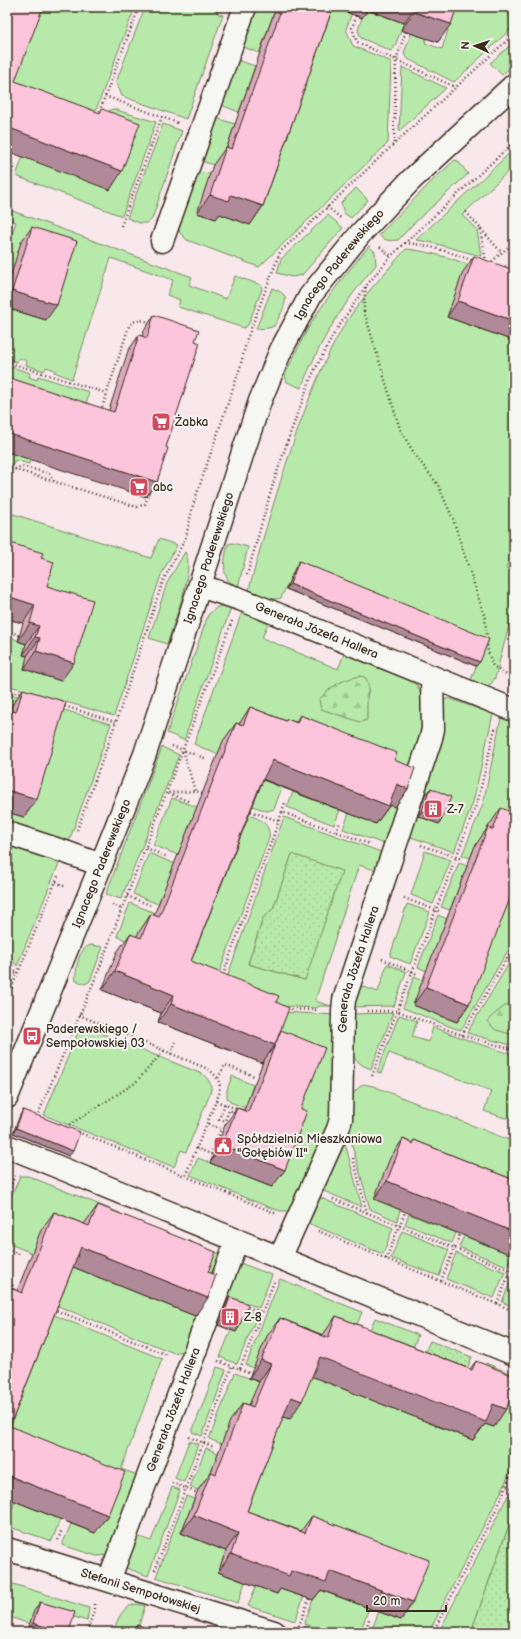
<svg xmlns="http://www.w3.org/2000/svg" width="521" height="1639" viewBox="0 0 521 1639" font-family="'Balsamiq Sans',sans-serif">
<style>
.grass{fill:#b7eaaa;stroke:#798a64;fill-rule:evenodd}
.forest{fill:url(#forest-firs);stroke:#798a64}
.park{fill:url(#park-dots);stroke:#798a64}
.lines{fill:none;stroke-linecap:round;stroke-linejoin:round}
.minor-casing{stroke:#3b2a1e;stroke-width:25}
.path{stroke:#3b2a1e;stroke-width:2.5;stroke-dasharray:1 3;stroke-linecap:butt}
.minor{stroke:#f6f6f2;stroke-width:22}
.wall{fill:#daa9bd;stroke:#3b2a1e}
.shaded-wall{fill:#b18a9a;stroke:#3b2a1e}
.building{fill:#fdc5dc;stroke:#3b2a1e}
.labels{text-anchor:middle;dominant-baseline:central;stroke-width:4;stroke-linejoin:round;paint-order:stroke}
.street-label{font-size:12px;fill:#3b2a1e;stroke:#f6f6f2}
.poi-label{font-size:12px;fill:#3b2a1e;stroke:#f6f6f2;text-anchor:start}
</style>
<defs>
<pattern id="forest-firs" width="22" height="20" patternUnits="userSpaceOnUse"><rect width="22" height="20" fill="#b7eaaa"/><path d="M5 1l3.5 6h-7zM16 11l3.5 6h-7z" fill="#9ec992"/></pattern>
<pattern id="park-dots" width="8" height="8" patternUnits="userSpaceOnUse"><rect width="8" height="8" fill="#b7eaaa"/><path d="M2 2h.1M6 6h.1" fill="none" stroke="#9ec992" stroke-width="1.8" stroke-linecap="round"/></pattern>
</defs>
<rect width="100%" height="100%" fill="#f8e7eb"/>
<filter id="ink" filterUnits="userSpaceOnUse"><feTurbulence type="fractalNoise" baseFrequency=".025" numOctaves="2"/><feDisplacementMap in="SourceGraphic" scale="8" xChannelSelector="R" yChannelSelector="G"/><feConvolveMatrix kernelMatrix="1 2 1 2 8 2 1 2 1" color-interpolation-filters="sRGB"/></filter>
<g filter="url(#ink)">
<!-- grass -->
<path class="grass" d="M37 7H135L88 131 7 86Z
M145 7H206L218 11V14L223 15 186 119 122 96 116 82Z
M254 7H276L259 53 241 46Z
M326 7H354L346 29 353 46 390 61 391 64 388 143 259 267 187 240 180 233 178 225 198 172 213 175 218 213 250 224Z
M451 7H503L514 22 512 28 454 82 406 58 404 53 414 26 427 36 425 43 442 49 448 30 443 28Z
M365 9 404 23 394 48 391 51 361 38 358 30Z
M514 42V64L502 75 490 63Z
M237 60 255 66 239 112 221 105Z
M402 67 446 88 399 131Z
M113 109 156 122 122 216 16 176 23 156Z
M216 118 235 124 220 167 204 162 202 160Z
M163 124 182 131 152 219 148 223H140L127 218Z
M514 149V166L462 215 477 230 481 256 429 242 416 240Z
M455 160 458 161 468 174 413 224 398 240C390 241 384 241 379 235L433 180Z
M356 188 368 200 351 218 344 213 341 203Z
M7 209 192 277 189 285 226 299 235 276 261 285 262 289 248 325 244 328 178 307 180 300 167 295 173 280 111 258 72 379 54 372 55 370 46 367 44 371 26 365 27 361 19 358 17 362 7 359V308L14 267 7 265V249L16 222 7 218Z
M328 215 343 228 302 275 292 277 277 273 281 259Z
M369 246 375 252 376 265C343 303 320 341 301 388L287 382 285 375C294 356 303 336 315 317 331 292 350 269 369 246Z
M406 249C434 252 458 260 483 271L514 340V545L506 568 514 571V607L495 678 491 684 484 687 470 682 485 644 296 566 281 598C272 601 253 597 249 589 264 534 280 480 299 426 311 393 324 360 342 329 359 300 384 274 406 249Z
M272 288C276 290 281 291 284 295 289 302 278 319 274 326L269 328 256 329Z
M12 367 30 373 29 377 37 380 38 376 89 392 85 408 7 396V371L10 372Z
M7 452 30 459 29 464 15 460 13 465 7 463Z
M7 512 151 558 159 539 177 545 161 575 114 716 7 685V634L18 641 26 644 23 655 27 656 61 681 7 564Z
M233 543 248 547 238 587C220 580 224 563 227 547L228 544Z
M185 552C196 567 173 625 167 644L149 638 167 583Z
M222 606 231 608 184 740 167 733 208 615 217 607Z
M242 612 268 623 262 638 338 669 344 654 408 680 417 685 421 694 423 700 425 725 387 845 343 829 349 813 194 744Z
M7 693 111 724 67 847 7 827V812L24 817 11 708 7 720Z
M448 698 493 714 473 802 454 852 408 836 443 701Z
M501 718 514 723V852L480 848 475 846 470 858 462 855 483 804Z
M162 747 179 755 121 899 106 894Z
M258 778 282 787 274 809 267 811 247 804Z
M293 792 340 810 334 825 287 807Z
M172 798 197 807 178 855 153 845Z
M244 813C256 818 271 821 269 838L214 987 185 976Z
M284 817 381 852 383 855 378 871 359 865 315 1001 331 1006H320L316 1008 280 1006 224 986ZM292 854 305 980 248 964 263 918 273 909Z
M7 839 62 856 17 966 7 952Z
M425 851 451 860 433 904 411 895Z
M149 853 175 864 158 904 133 894Z
M459 863 467 866 450 910 441 907Z
M514 879V940L461 1030 454 1028 403 1008 414 976 423 980 414 1005Z
M130 903 155 913 146 935 133 944 117 936Z
M407 904 430 912 410 964 390 956Z
M438 915 447 919 427 971 418 967Z
M91 945 103 947 90 981 85 984 75 980C77 968 77 949 91 945Z
M514 955V1046L467 1033Z
M387 964 406 972 394 1006 351 1007 358 985 378 992Z
M280 1012 335 1015 332 1121 291 1211H281L271 1208 190 1175 198 1158 272 1187 268 1048Z
M393 1013 371 1069 362 1065 353 1057 350 1014Z
M399 1015 417 1021 412 1037 429 1042 433 1027 470 1041 514 1055V1117L505 1118 484 1111 491 1091 389 1053 381 1073 377 1072Z
M81 1025 202 1074C209 1079 213 1085 210 1094L186 1152 181 1150 174 1167 44 1115Z
M232 1076 253 1085 249 1097 255 1100 251 1110 230 1102 227 1098V1090Z
M363 1084 373 1086 514 1142V1204L374 1199 400 1210 397 1221 370 1209 347 1127 352 1096 356 1090Z
M343 1136 362 1207 319 1189Z
M20 1176H28L120 1213 112 1234 75 1248 42 1230 32 1253 7 1243V1207Z
M316 1196 393 1228 383 1254 305 1222Z
M409 1214 456 1233 452 1243 405 1224Z
M402 1231 449 1250 439 1276 391 1258Z
M464 1236 512 1255 507 1266 459 1247Z
M185 1240 223 1255 186 1350 174 1353 53 1304 68 1265 177 1260Z
M456 1253 505 1272 494 1298 446 1279Z
M240 1263 272 1275 259 1308 228 1296Z
M513 1275 514 1276V1307L502 1302Z
M280 1279 362 1312 349 1344 315 1355 256 1369 246 1365Z
M244 1309 258 1314 237 1364 220 1357 231 1330 236 1332Z
M49 1313 162 1359 121 1469 140 1476 109 1555 97 1556 62 1545 71 1524 95 1533 7 1448V1419Z
M375 1318 418 1335 406 1366 367 1337Z
M486 1363 514 1375V1457L510 1471 503 1488 429 1632H371L379 1611 234 1529 222 1444 209 1439 235 1373 259 1382 308 1375 473 1440 480 1422 494 1427 477 1384Z
M217 1367 226 1370 202 1436 192 1432Z
M189 1441 198 1444 184 1482 175 1478Z
M206 1448 218 1453 203 1492 190 1487Z
M172 1487 180 1490 148 1576 126 1568 125 1565 134 1535 151 1541Z
M508 1495 514 1497V1511L471 1632H439Z
M186 1496 194 1499 181 1533 226 1551 218 1572 245 1582 238 1603 156 1577Z
M15 1501 60 1519 52 1541 7 1526V1522Z
M284 1576 308 1585 295 1621 248 1606 256 1586Z
M7 1582 89 1608 87 1621 71 1616 34 1611 30 1624 7 1616Z
M317 1589 369 1608 360 1632H330L304 1624Z
M138 1604 145 1606 139 1625 161 1632H113C118 1619 122 1605 138 1604Z"/>
<!-- forest -->
<path class="forest" d="M361 676 366 678 369 688 367 697V720L360 722 321 709 319 700C329 687 345 678 361 676Z
M514 999V1035L496 1030 487 1022C493 1013 505 1007 514 999Z"/>
<!-- park -->
<path class="park" d="M292 854 342 871 305 980 248 964 263 918 273 909Z
M430 1341 472 1357 459 1388 422 1359Z
M514 1511V1632H471Z"/>
<g class="lines">
<defs>
<g id="minor">
<path d="M162 241 245 7"/>
<path id="s1" d="M200 586 240 599 514 710"/>
<path d="M7 833 68 853 101 865"/>
<path id="s2" d="M7 1097 101 865 145 754 243 452 260 401 281 350 310 296 361 233 411 180 514 85"/>
<path d="M7 1146 514 1354"/>
<path id="s3" d="M280 1258 338 1129 341 1119 343 1011 344 1000 431 738 433 729 432 677"/>
<path id="s4" d="M7 1549 274 1632"/>
<path id="s5" d="M109 1580 237 1240"/>
</g>
</defs>
<!-- minor casing -->
<use href="#minor" class="minor-casing"/>
<!-- path -->
<path class="path" d="M506 7 514 17
M356 16 352 28 357 42 455 87
M105 96 178 123
M98 115 139 7
M394 143 396 60 406 31
M8 184 15 163
M327 207 341 218
M466 212 480 228
M121 226 162 117
M405 243C429 245 451 252 473 261
M380 247 391 256
M486 262 480 228 502 253
M489 264 514 242
M501 267 514 266
M7 270H8
M366 287 364 300V311L400 429 415 455 438 485 453 519 485 618 488 652 493 666 508 676
M7 362 106 393
M101 411 129 326C136 318 143 320 152 323
M7 467 137 507 145 504 150 489
M15 469 22 466 50 474 54 481
M247 575 273 484 290 434 312 375 335 332 366 286 391 256 514 142
M7 631 19 635
M7 690 22 694
M61 705 116 722
M172 746 183 750
M202 793 195 791 183 750 207 759
M188 801 167 793 195 791
M247 810 279 821
M282 812 285 803
M77 830 116 722 163 581 186 537 193 505 240 368 247 339 280 252 394 144 514 34
M336 832 340 822
M421 845 462 859
M146 848 168 857
M56 882 66 887
M127 896 150 905
M404 898 441 912
M112 905 122 909
M7 957 17 973 7 976
M382 959 417 974
M223 975 282 812 370 844
M7 999 58 876
M287 1009 318 1010
M367 1011H397L462 1035 514 1050
M79 1015 208 1069C217 1076 222 1082 219 1094L185 1176
M462 1035 514 946
M171 1054 175 1042
M372 1076 478 800 495 728
M218 1078 225 1065 254 1076
M216 1101 239 1110
M225 1104 219 1119 225 1121 229 1110 234 1112 233 1114
M37 1117 97 974 232 621
M66 1127 135 1083 164 1051
M78 1132 275 1213
M196 1148 211 1154 221 1129 206 1123
M353 1158 367 1213
M7 1195 15 1176
M333 1199 514 1272
M318 1231 514 1311
M7 1249 19 1254
M386 1259 405 1212
M7 1270 14 1289 13 1292
M441 1281 460 1234
M497 1304 514 1262
M244 1306 262 1312
M53 1309 167 1355
M218 1361 240 1369 274 1282
M240 1369 251 1374
M189 1437 214 1447
M172 1483 198 1493
M507 1486 514 1489
M58 1540 62 1529
M155 1570 232 1366
M298 1626 317 1632
M299 1626 309 1599
M87 1632 94 1610V1602
M365 1632 369 1620
M433 1632 501 1500 514 1464"/>
<!-- minor -->
<use href="#minor" class="minor"/>
</g>
<!-- wall -->
<path class="wall" d="M276 7H333L263 206 250 225 220 214 216 219 197 213 213 165 226 147H227Z
M333 7H457L438 42 401 30 404 23 368 10 362 18Z
M32 227 46 320 7 308V288L21 242Z
M474 256 514 341 447 317 463 272Z
M154 315 195 341 166 447 157 482 146 497 109 410 128 351 139 335 142 336 144 331Z
M7 542 41 558 47 586 61 681 24 669 27 656 23 655 26 644 18 641 23 623 7 619Z
M299 561 476 666 286 589 296 566Z
M23 689 37 799 24 817 7 812V717L8 715 11 707Z
M250 707 286 721 287 719 296 722 300 715 394 760 408 789 395 807 390 805 376 824 263 780 191 961 276 1002 280 1031 301 1109 272 1187 210 1163 225 1125 237 1108 244 1110 263 1062 262 1063 158 1022 161 1013 102 990 117 952 130 934 136 937 139 932 151 914 154 915 223 741 236 723 239 724Z
M431 788 442 819 439 824 418 816 425 795 429 790V791Z
M501 808 469 1004 457 1022 413 1005 475 846Z
M23 1110 69 1156 13 1133 20 1115Z
M403 1139 412 1143 414 1140 514 1180 374 1199 390 1158Z
M98 1205 208 1272 195 1316 73 1267 10 1426 95 1533 7 1498V1294L11 1288 17 1291 41 1230 54 1212 84 1224Z
M230 1297 239 1327 236 1332 218 1325 227 1302Z
M336 1316 470 1369 476 1361 494 1427 485 1424 473 1440 312 1376 290 1419 283 1417 247 1511 301 1531 312 1516 413 1602 401 1620 321 1590 313 1600 280 1589 277 1594 218 1572 226 1551 181 1533 198 1490 211 1472 230 1421 243 1403 249 1405 259 1382 249 1378 267 1336 280 1318 323 1335Z
M40 1602 69 1632H27L34 1611Z
M137 1625 160 1632H132Z"/>
<!-- shaded-wall -->
<path class="shaded-wall" d="M333 7H415L404 23 368 10 362 18Z
M414 12 451 24 438 42 401 30Z
M7 127 122 171 110 190 7 151Z
M210 195H231L263 206 250 225 220 214 216 219 197 213Z
M12 291 57 305 46 320 7 308V298Z
M458 301 514 321V341L447 317Z
M7 433 157 482 146 497 7 452Z
M290 584 480 662 476 666 286 589Z
M7 596 35 605 23 623 7 619Z
M30 623 39 626 26 644 18 641Z
M35 637 40 638 27 656 23 655Z
M36 651 74 663 61 681 24 669Z
M273 760 389 806 376 824 260 778Z
M397 784 408 789 395 807 385 803Z
M7 790 37 799 24 817 7 812Z
M422 811 442 819 439 824 418 816Z
M115 971 174 995 161 1013 102 990Z
M426 987 469 1004 457 1022 413 1005Z
M171 1004 275 1045 262 1063 158 1022Z
M16 1128 73 1151 69 1156 13 1133Z
M222 1145 285 1170 272 1187 210 1163Z
M387 1181 514 1232V1256L374 1199Z
M81 1247 208 1298 195 1316 68 1265Z
M222 1320 239 1327 236 1332 218 1325Z
M320 1357 493 1404 506 1409 494 1427 485 1424 473 1440 308 1375Z
M261 1360 271 1364 259 1382 249 1378Z
M291 1397 302 1401 290 1419 278 1415Z
M7 1475 108 1515 95 1533 7 1498Z
M194 1515 238 1533 226 1551 181 1533Z
M231 1554 291 1571H330L413 1602 401 1620 321 1590 313 1600 280 1589 277 1594 218 1572Z
M33 1623 62 1632H27Z"/>
<!-- building -->
<path class="building" d="M7 7H43L15 81 100 113 102 109 140 123 122 171 7 127Z
M282 7H333L263 206 231 195 229 201 210 195 226 147 232 149Z
M416 7H457L451 24 414 12Z
M32 227 77 241 57 305 12 291Z
M474 256 514 270V321L458 301Z
M154 315 199 330 195 341 200 343 166 447 168 448 157 482 7 433V377L114 412 139 335 147 338Z
M7 542 43 553 41 558 54 562 47 586 93 600 74 663 36 651 40 638 35 637 39 626 30 623 35 605 7 596 8 589H7Z
M299 561 489 639 480 662 290 584Z
M23 689 66 702 37 799 7 790V724L11 711 16 712Z
M250 707 286 721 287 719 297 723 300 715 397 753 394 760 415 768 408 789 397 784 389 806 273 760 261 783 191 961 279 996 276 1002 289 1008 275 1045 171 1004 174 995 115 971 130 934 141 938 151 914 159 917 236 723 243 725Z
M431 788 451 797 442 819 422 811 429 790 430 791Z
M501 808 514 813V888L469 1004 426 987 488 827 493 830Z
M281 1030 325 1048 301 1109 307 1111 285 1170 222 1145 237 1108 248 1112Z
M23 1110 80 1132 73 1151 16 1128Z
M403 1139 413 1144 414 1140 514 1180V1232L387 1181Z
M98 1205 216 1252 208 1272 216 1275 208 1298 81 1247 10 1426 125 1472 108 1515 7 1475V1298L11 1288 22 1293 54 1212 89 1226Z
M230 1297 248 1304 239 1327 222 1320Z
M336 1316 472 1370 476 1361 514 1376V1390L506 1409 493 1404 486 1422 320 1357 302 1401 291 1397 247 1511 305 1533 312 1516 429 1560 413 1602 330 1571 326 1582 291 1571 289 1576 231 1554 238 1533 194 1515 211 1472 216 1474 243 1403 253 1407 271 1364 261 1360 280 1318 328 1338Z
M40 1602 75 1612 69 1632H62L33 1623Z
M137 1625 160 1632H135Z"/>
</g>
<!-- icons -->
<defs>
<symbol id="supermarket-square" viewBox="-11 -11 22 22"><rect x="-9" y="-9" width="18" height="18" rx="4" fill="#d1495b" stroke="#f6f6f2"/><path d="M-6-5.5h2.5l.6 2H6L4.5 2H-2.5L-4.4-4H-6ZM-1.5 3.2a1.3 1.3 0 1 0 .1 0ZM3 3.2a1.3 1.3 0 1 0 .1 0Z" fill="#fff"/></symbol>
<symbol id="building-square" viewBox="-11 -11 22 22"><rect x="-9" y="-9" width="18" height="18" rx="4" fill="#d1495b" stroke="#f6f6f2"/><path d="M-4-6H4V6H1V3H-1V6H-4ZM-2.5-4.3h1.7v1.8h-1.7ZM.8-4.3h1.7v1.8H.8ZM-2.5-1h1.7V.8h-1.7ZM.8-1h1.7V.8H.8Z" fill="#fff"/></symbol>
<symbol id="bus-square" viewBox="-11 -11 22 22"><rect x="-9" y="-9" width="18" height="18" rx="4" fill="#d1495b" stroke="#f6f6f2"/><path d="M-5-6H5V4H4V6H2V4H-2V6H-4V4H-5ZM-3.5-4V0h7V-4ZM-3.5 1.2v1.5H-2V1.2ZM2 1.2v1.5H3.5V1.2Z" fill="#fff"/></symbol>
<symbol id="civic-square" viewBox="-11 -11 22 22"><rect x="-9" y="-9" width="18" height="18" rx="4" fill="#d1495b" stroke="#f6f6f2"/><path d="M-.6-6.5H3V-4.5H.6V-3L4-1V1h2V6H-6V1h2V-1L-.6-3ZM-1.2 2.5V6h2.4V2.5Z" fill="#fff"/></symbol>
</defs>
<g fill-rule="evenodd">
<use href="#supermarket-square" x="150" y="411" width="22" height="22"/>
<use href="#supermarket-square" x="128" y="476" width="22" height="22"/>
<use href="#building-square" x="422" y="798" width="22" height="22"/>
<use href="#bus-square" x="21" y="1025" width="22" height="22"/>
<use href="#civic-square" x="212" y="1135" width="22" height="22"/>
<use href="#building-square" x="219" y="1306" width="22" height="22"/>
</g>
<g class="labels">
<!-- street labels -->
<g class="street-label">
<text stroke="none"><textPath href="#s2" startOffset="900">Ignacego Paderewskiego</textPath></text>
<text stroke="none"><textPath href="#s2" startOffset="576">Ignacego Paderewskiego</textPath></text>
<text stroke="none"><textPath href="#s1" startOffset="125">Generała Józefa Hallera</textPath></text>
<text stroke="none"><textPath href="#s2" startOffset="252">Ignacego Paderewskiego</textPath></text>
<text stroke="none"><textPath href="#s3" startOffset="304">Generała Józefa Hallera</textPath></text>
<text stroke="none"><textPath href="#s5" startOffset="182">Generała Józefa Hallera</textPath></text>
<text stroke="none"><textPath href="#s4" startOffset="140">Stefanii Sempołowskiej</textPath></text>
</g>
<!-- poi labels -->
<g class="poi-label">
<text x="175" y="422">Żabka</text>
<text x="153" y="487">abc</text>
<text x="447" y="809">Z-7</text>
<text x="46" y="1029">Paderewskiego /<tspan x="46" dy="14">Sempołowskiej 03</tspan></text>
<text x="237" y="1139">Spółdzielnia Mieszkaniowa<tspan x="237" dy="14">"Gołębiów II"</tspan></text>
<text x="244" y="1317">Z-8</text>
</g>
</g>
<!-- margin -->
<rect width="521" height="1639" fill="none" stroke="#f6f6f2" stroke-width="24"/>
<rect x="12" y="12" width="497" height="1615" fill="none" stroke="#3b2a1e" stroke-width="1.5" filter="url(#ink)"/>
<!-- north arrow -->
<g transform="translate(475 46) rotate(273)" stroke="#f6f6f2" stroke-width="3" paint-order="stroke">
<path d="M0-3L7 15L0 10L-7 15Z" fill="#3b2a1e"/>
<text y="-6" font-size="11" font-weight="bold" text-anchor="middle" fill="#3b2a1e">N</text>
</g>
<!-- scale -->
<path d="M367 1605v6h79v-6" fill="none" stroke="#3b2a1e" stroke-width="2"/>
<text x="373" y="1605" font-size="12" fill="#3b2a1e" stroke="#f6f6f2" stroke-width="3" paint-order="stroke">20 m</text>
</svg>
